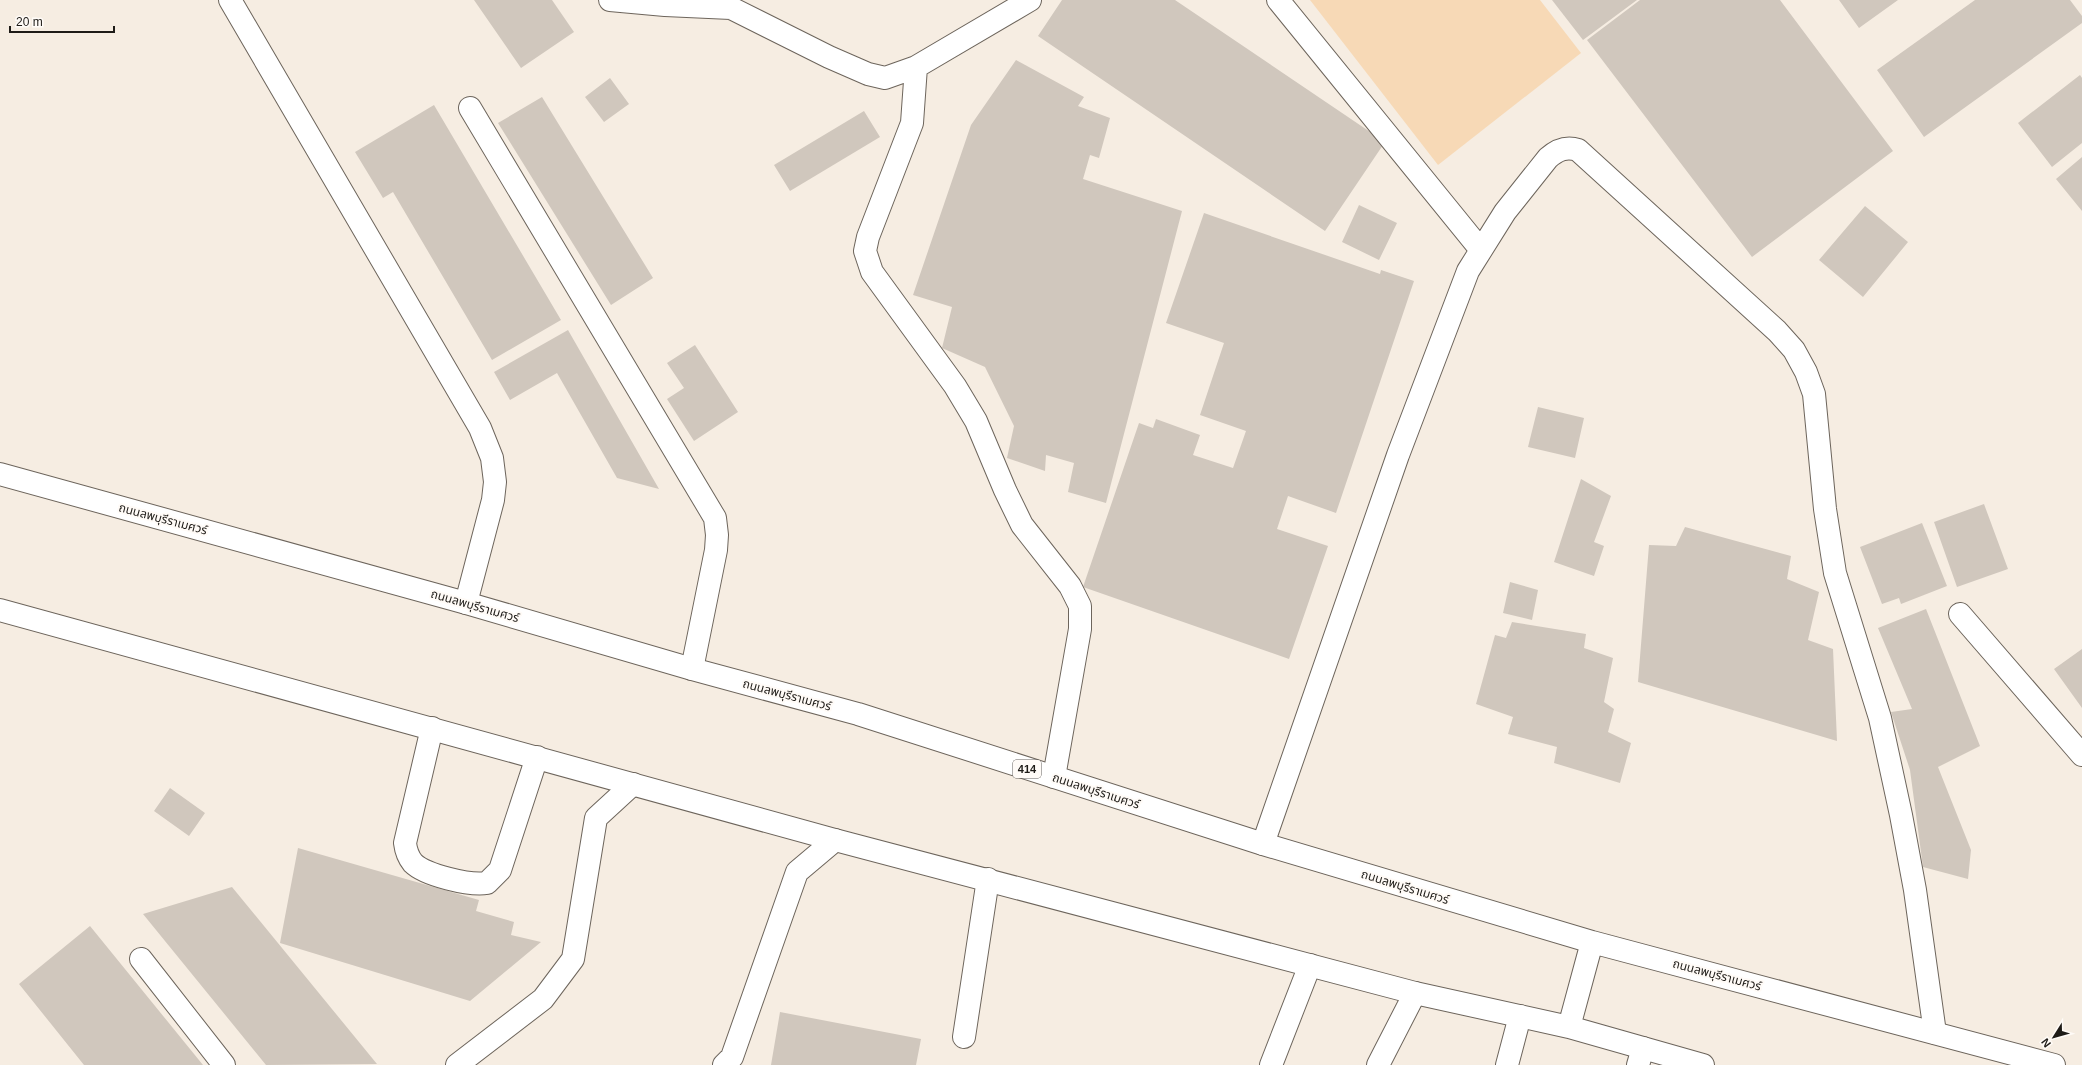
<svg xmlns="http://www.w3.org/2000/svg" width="2082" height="1065" viewBox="0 0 2082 1065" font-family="Arial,'Noto Sans Thai',sans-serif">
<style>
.green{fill:#f7d9b6}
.building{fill:#d0c7bd}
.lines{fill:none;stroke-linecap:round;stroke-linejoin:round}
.minor-casing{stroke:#6d655c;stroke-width:24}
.major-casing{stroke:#6d655c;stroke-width:24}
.minor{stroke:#fff;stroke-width:22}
.major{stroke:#fff;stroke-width:22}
.labels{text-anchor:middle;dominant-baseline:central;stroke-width:4;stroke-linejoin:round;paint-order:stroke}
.shield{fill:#fffbf7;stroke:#625e5a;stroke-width:1}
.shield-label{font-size:11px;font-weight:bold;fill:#1e1b17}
.street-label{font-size:12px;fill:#1e1b17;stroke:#fffbf7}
</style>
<rect width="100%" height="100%" fill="#f6ede2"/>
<!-- green -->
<path class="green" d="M1310 0H1540L1581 53 1438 165Z"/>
<!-- building -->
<path class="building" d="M474 0H552L574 32 521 68Z
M1062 0H1175L1385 142 1325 231 1038 36Z
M1552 0H1637L1583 40Z
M1640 0H1780L1893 151 1752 257 1587 40Z
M1839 0H1898L1859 28Z
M1975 0H2070L2082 16V23L1924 137 1877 70Z
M1016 60 1084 97 1078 106 1110 118 1099 158 1090 155 1083 179 1182 211 1106 503 1068 492 1074 463 1046 455 1045 471 1007 458 1014 426 985 367 942 348 952 307 913 295 971 125Z
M2080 75 2082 78V143L2052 167 2018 123Z
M610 78 629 104 604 122 585 97Z
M542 97 653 278 611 305 498 123Z
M434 105 561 320 492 360 393 192 383 198 355 152Z
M864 111 880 137 790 191 774 165Z
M2082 157V211L2056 179Z
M1359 205 1397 223 1379 260 1342 242Z
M1865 206 1908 242 1863 297 1819 260Z
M1204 213 1380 274 1381 270 1414 281 1336 513 1288 496 1277 529 1328 546 1289 659 1083 587 1139 423 1153 428 1156 419 1200 435 1193 455 1233 468 1246 431 1200 415 1224 343 1166 323Z
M568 330 659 489 617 478 557 373 510 400 494 372Z
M695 345 738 412 694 441 667 399 684 388 667 363Z
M1538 407 1584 418 1575 458 1528 447Z
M1581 479 1611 496 1594 542 1604 546 1594 576 1554 562Z
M1984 504 2008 569 1957 587 1934 522Z
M1922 523 1947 586 1901 604 1899 598 1882 604 1860 547Z
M1685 527 1791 556 1787 579 1819 592 1808 640 1833 649 1837 741 1638 682 1649 545 1676 546Z
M1510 582 1538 590 1532 620 1503 613Z
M1926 609 1980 746 1938 767 1971 850 1968 879 1923 867 1910 770 1891 712 1912 709 1878 628Z
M1512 622 1586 634 1584 648 1613 658 1604 702 1614 709 1608 732 1631 743 1620 783 1554 763 1557 747 1508 734 1513 717 1476 704 1495 635 1506 638Z
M2082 649V708L2054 669Z
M170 788 205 813 189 836 154 811Z
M298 848 479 900 476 911 514 922 511 935 541 942 470 1001 280 943Z
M232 887 377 1064 266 1065 143 914Z
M90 926 203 1065H84L19 984Z
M780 1012 921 1039 916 1065H771Z"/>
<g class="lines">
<defs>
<path id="minor" d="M230 0 480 428 492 458 495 482 493 500 466 603
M610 0 665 5 731 8 829 57 868 74 885 78 916 67 1030 0
M1278 0 1481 250
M916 67 912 123 868 237 865 251 872 272 955 386 976 421 1005 490 1022 525 1070 586 1080 606V629L1054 777
M470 108 715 518 717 535 716 550 692 669
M1960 614 2082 755
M432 728 405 843C406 851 408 857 413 863 425 875 470 886 487 883L500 870 537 757
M1263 844 1398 455 1468 271 1505 212 1548 158C1557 150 1566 146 1578 150L1777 331 1794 350 1806 372 1814 394 1825 509 1835 573 1880 718 1901 815 1915 890 1935 1033
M141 959 224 1065
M964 1037 988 879
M457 1065 543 999 573 959 596 818 633 784
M724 1065 732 1057 797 872 835 840
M1271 1065 1310 965
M1378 1065 1415 993
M1507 1065 1520 1016
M1638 1065 1643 1048"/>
<path id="major" d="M0 474 466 603 692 669 858 714 1263 844 1592 942 2054 1065
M0 610 835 840 1415 993 1569 1027 1703 1065
M1569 1027 1592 942"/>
</defs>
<!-- minor casing -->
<use href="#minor" class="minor-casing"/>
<!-- major casing -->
<use href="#major" class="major-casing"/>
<!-- minor -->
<use href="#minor" class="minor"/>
<!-- major -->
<use href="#major" class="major"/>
</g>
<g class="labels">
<!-- shield labels -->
<rect class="shield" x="1013" y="760" width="28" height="18" rx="3"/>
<g class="shield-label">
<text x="1027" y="769">414</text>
</g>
<!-- street labels -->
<g class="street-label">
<text transform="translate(163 519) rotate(15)">ถนนลพบุรีราเมศวร์</text>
<text transform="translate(475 606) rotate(16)">ถนนลพบุรีราเมศวร์</text>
<text transform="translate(787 695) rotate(15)">ถนนลพบุรีราเมศวร์</text>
<text transform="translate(1096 791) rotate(18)">ถนนลพบุรีราเมศวร์</text>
<text transform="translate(1405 887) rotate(17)">ถนนลพบุรีราเมศวร์</text>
<text transform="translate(1717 975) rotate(15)">ถนนลพบุรีราเมศวร์</text>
</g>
</g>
<!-- north arrow -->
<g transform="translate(2054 1037) rotate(233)" stroke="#fffbf7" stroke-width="3" paint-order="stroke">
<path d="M0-3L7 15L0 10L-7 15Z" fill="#1e1b17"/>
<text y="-6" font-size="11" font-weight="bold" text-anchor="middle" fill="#1e1b17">N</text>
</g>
<!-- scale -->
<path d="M10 26v6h104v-6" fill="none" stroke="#1e1b17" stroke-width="2"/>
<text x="16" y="26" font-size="12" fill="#1e1b17" stroke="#fffbf7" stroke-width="3" paint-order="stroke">20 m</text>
</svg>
